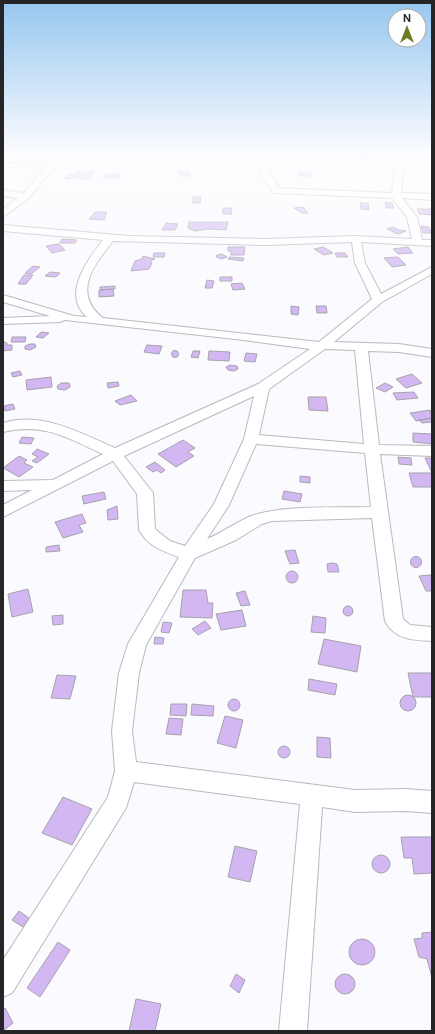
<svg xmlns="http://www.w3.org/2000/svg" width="435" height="1034" viewBox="0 0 435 1034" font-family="'DM Sans',sans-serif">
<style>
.building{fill:#d2b7f2;stroke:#a6a3aa}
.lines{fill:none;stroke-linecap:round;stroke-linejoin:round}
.minor-casing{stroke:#bab9c1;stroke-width:2}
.minor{fill:#fff;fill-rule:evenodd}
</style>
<rect width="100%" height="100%" fill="#fafaff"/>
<!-- building -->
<path class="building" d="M359 157 368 158 372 161 358 160Z
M85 170 95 171 89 179H82L83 177H81L65 179 68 175H73L76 172H83Z
M178 171H190V176H180V174H177Z
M297 172H309L312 176H300Z
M108 174H120L119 178 103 177Z
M193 197H201L200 203H193Z
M385 202 392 203 394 208H386Z
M360 203H368L369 210 361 209Z
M303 207 308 213H302L294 208Z
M223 208H231L232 214H223Z
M417 209H432V215L419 214Z
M95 212H107L104 220 89 219Z
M189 222H228L226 230 208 229 195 231 188 228Z
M166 223 178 224 175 230H162Z
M421 226 429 227 431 233H423Z
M393 227 399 230 406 231 398 234 387 229Z
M62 239 77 240 75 243H60Z
M59 244 65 250 52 253 46 246Z
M228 247H245L244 255H231V251H228Z
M323 247 333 253 324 255 314 249Z
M408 247 413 253 398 254 393 249Z
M154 253H165L164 257H153Z
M335 253H345L348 257H337Z
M222 254 227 257 222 259 216 257 217 255Z
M143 256 155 259 150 261 152 263 149 269 131 271 135 261 142 259Z
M229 257 244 258 243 261 228 259Z
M398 257 406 265 392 267 384 258Z
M33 266 40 267 31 274 25 273Z
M50 272 60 273 56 277 45 276Z
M24 275H33L26 284H18Z
M220 277H232V281H220Z
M207 280 214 281 212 288H205Z
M242 283 245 289 233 290 231 284Z
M115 286V289L100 290V287Z
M113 289 114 296 99 297V290Z
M291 306 299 307 298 315 291 314Z
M316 306H326L327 313H317Z
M41 332 49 333 43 338 36 337Z
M12 337H26L25 342H11Z
M3 339 4 342 7 343V345H12V350L3 351Z
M30 344H35L36 347 30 350 25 349V346Z
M147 345 162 346 159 354 144 352Z
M171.5 354a3.5 3.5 0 1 1 7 0a3.5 3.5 0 1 1-7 0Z
M193 351H200L198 358 191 357Z
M209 351 230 352 229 361 208 360Z
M246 353 257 354 255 362 244 361Z
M230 365 237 366 238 369 234 371 228 370 226 367Z
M20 371 22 375 13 377 11 373Z
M412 374 422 383 406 388 396 379Z
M51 377 52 387 27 390 26 380Z
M118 382 119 386 108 388 107 383Z
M61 383H69L70 387 65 390 58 389 57 386Z
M385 383 393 387 385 392 376 388Z
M414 392 418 398 397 400 393 393Z
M131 395 137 401 120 405 115 401Z
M308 397H326L328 411 309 410Z
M13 404 15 409 5 411 4 406Z
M430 410 432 418 416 421 410 413Z
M432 418V422L422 423 419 420Z
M413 433 432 434V444L413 442Z
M22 437 34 438 31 444 19 443Z
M183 440 195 448 188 452 194 456 176 467 158 454Z
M37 449 49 454 37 463 32 461 38 457 32 454Z
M19 456 27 460 24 463 33 467 19 477 3 468Z
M398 457 411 458 412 465 399 464Z
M425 458H432V473Z
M155 462 165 470 161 473 157 470 153 472 146 467Z
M409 473H432V487H413Z
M300 476 310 477V483L300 482Z
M284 491 302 494 300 502 282 499Z
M104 492 106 499 84 504 82 496Z
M117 506 118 519 108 520 107 510Z
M82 514 86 523 79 525 83 532 63 538 55 522Z
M59 545 60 551 46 552V547Z
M295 550 299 563 290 564 285 551Z
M410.5 562a5.5 5.5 0 1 1 11 0a5.5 5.5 0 1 1-11 0Z
M331 563 337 564 339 572H328L327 564Z
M286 577a6 6 0 1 1 12 0a6 6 0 1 1-12 0Z
M431 575 432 591H426L419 576Z
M28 589 33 612 12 617 8 594Z
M183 590H206L208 603H213L212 618 180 617Z
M245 591 250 605 241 606 236 593Z
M343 611a5 5 0 1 1 10 0a5 5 0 1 1-10 0Z
M242 610 246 626 221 630 216 614Z
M63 615V624L53 625 52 616Z
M313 616 326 618 325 633 311 632Z
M205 621 211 628 198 635 192 629Z
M163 622 172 623 169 633 161 632Z
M155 637 164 638 163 644H154Z
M324 639 361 646 357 672 318 664Z
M408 673H432V697H413Z
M57 675 76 676 70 699 51 698Z
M309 679 337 684 335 695 308 690Z
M400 703a8 8 0 1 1 16 0a8 8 0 1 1-16 0Z
M228 705a6 6 0 1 1 12 0a6 6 0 1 1-12 0Z
M171 704H187L186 716 170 715Z
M192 704 214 706 213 716 191 715Z
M225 716 243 720 236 748 217 743Z
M169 718 183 719 181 735 166 734Z
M317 737 330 738 331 758 317 757Z
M278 752a6 6 0 1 1 12 0a6 6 0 1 1-12 0Z
M63 797 92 809 72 845 42 833Z
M401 837H432V873L414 874 412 858H404Z
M235 846 257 851 250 882 228 877Z
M372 864a9 9 0 1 1 18 0a9 9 0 1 1-18 0Z
M19 911 29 918 23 927 12 920Z
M432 932V978L427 959 419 957 414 939 422 938V933Z
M349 952a13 13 0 1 1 26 0a13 13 0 1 1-26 0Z
M58 942 70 950 40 997 27 988Z
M236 974 245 980 239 993 230 986Z
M335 984a10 10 0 1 1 20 0a10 10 0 1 1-20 0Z
M136 999 161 1004 155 1031H129Z
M5 1008 13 1023 3 1031V1010Z"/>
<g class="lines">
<defs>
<path id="minor" d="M56 155H64L29 198 3 217V209L18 198 3 196V190L24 193 47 166 3 167V163L51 161Z
M251 155H259L279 188 392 193 396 155H404L401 193 432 194V200L402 198 417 217 422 240H432V246L361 242 365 263 381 294 432 267V274L382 302 334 342 399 344 432 349V357L399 352 368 351 379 445 432 446V456L380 454 403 619 410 625 432 627V641C413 640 395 640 385 621L372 518 272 521 262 524 236 540 195 558 146 645 139 673 132 731 136 762 355 790 406 789 432 791V813L406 811 355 812 322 807 307 1031H279L300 804 134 782 126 808 12 993 3 997V960L108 797 115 771 112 731 119 673 128 644 179 557C162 551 148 546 139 530L137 494 113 461 3 517V505L32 490 3 491V481L53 480 103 454C68 438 43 422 3 432V423C42 411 80 433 115 448L258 384 310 349 235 339 65 320 60 322 3 324V318L50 316 3 302V295L74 316 87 317C61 295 88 259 103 240L3 231V225L129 236 266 239 356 236 412 239 407 217 392 198 274 193C269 189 256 163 251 155ZM113 241 266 245 352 242 355 263 372 299 319 342 103 318C72 293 93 266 113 241ZM325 349 355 350 364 444 259 435 269 389ZM254 396 244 439 214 504 185 546 170 541 155 529 153 493 124 456ZM256 444 365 453 371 507C335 508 287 505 254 515 239 520 222 533 207 539L229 505Z"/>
</defs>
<!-- minor casing -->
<use href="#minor" class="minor-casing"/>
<!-- minor -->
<use href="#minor" class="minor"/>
</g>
<!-- sky -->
<linearGradient id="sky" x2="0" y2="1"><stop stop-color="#96c6ef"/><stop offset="0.52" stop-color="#fdfdff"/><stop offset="1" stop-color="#fdfdff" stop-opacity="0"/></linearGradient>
<rect width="435" height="300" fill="url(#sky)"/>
<!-- border -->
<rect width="435" height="1034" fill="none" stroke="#252528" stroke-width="8"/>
<!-- north arrow -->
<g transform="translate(407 28)"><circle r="19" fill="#ffffff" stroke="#a8a8a9"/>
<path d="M0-3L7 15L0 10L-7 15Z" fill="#707a26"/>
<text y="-6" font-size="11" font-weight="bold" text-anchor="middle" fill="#252528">N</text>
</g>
</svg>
